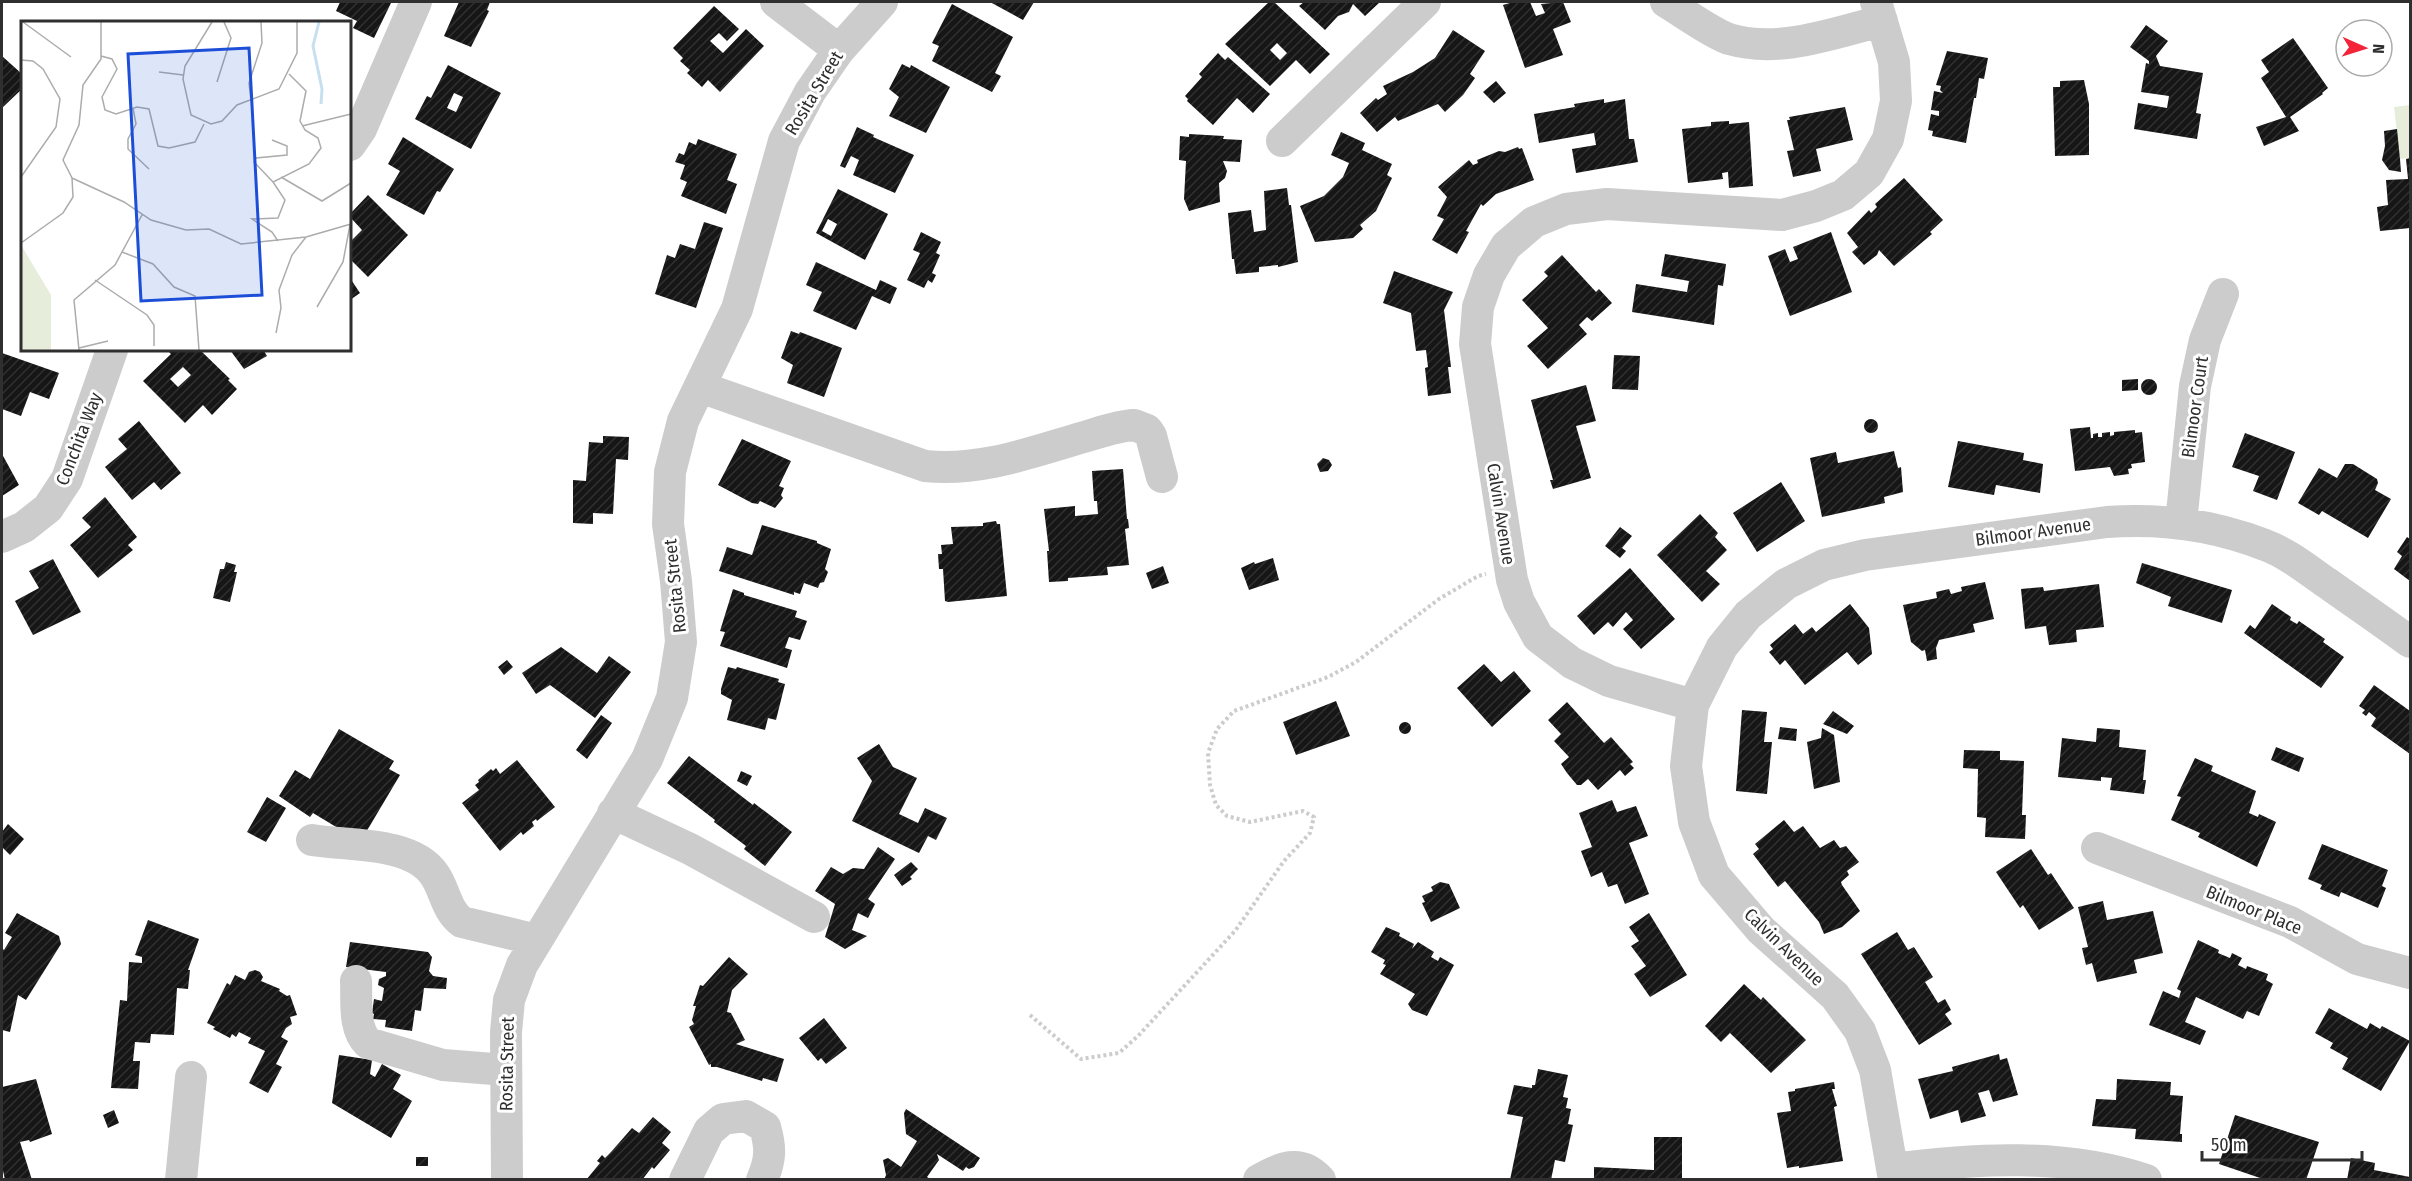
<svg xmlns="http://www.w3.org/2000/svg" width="2412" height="1181" viewBox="0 0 2412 1181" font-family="'Fira Sans Condensed',sans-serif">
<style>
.pitch{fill:#e6eddb}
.building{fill:url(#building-hatch);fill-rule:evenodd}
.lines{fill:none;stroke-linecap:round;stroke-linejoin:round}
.path{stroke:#ccc;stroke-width:4;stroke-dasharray:3 3;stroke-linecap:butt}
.minor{stroke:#ccc;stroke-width:32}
.labels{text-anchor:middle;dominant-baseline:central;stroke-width:6;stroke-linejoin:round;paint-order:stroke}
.street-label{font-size:18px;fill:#2f2f2f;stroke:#fff}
.inset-river{fill:none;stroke:#c6e0ef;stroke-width:3}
.inset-road{fill:none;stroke:#acacac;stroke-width:1.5}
.view{fill:#1d4ed8;fill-opacity:0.15;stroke:#1d4ed8;stroke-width:3}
.inset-edge{fill:none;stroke:#2f2f2f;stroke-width:3}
</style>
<defs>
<pattern id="building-hatch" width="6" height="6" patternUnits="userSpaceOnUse" patternTransform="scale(1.5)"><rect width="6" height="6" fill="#161616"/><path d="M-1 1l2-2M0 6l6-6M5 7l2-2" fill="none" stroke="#303030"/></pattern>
</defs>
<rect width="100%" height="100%" fill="#fff"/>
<!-- pitch -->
<path class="pitch" d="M2410 105V158L2400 159 2394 107Z"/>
<!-- building -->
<path class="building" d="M340 2H387L391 3 374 38 353 28 357 21 336 11Z
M459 2H490L487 10 489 11 471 47 444 36Z
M990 2H1034L1023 20Z
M1269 2H1274L1330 54 1310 74 1296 60 1270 86 1225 44ZM1277 43 1287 53 1280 60 1270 50Z
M1304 2H1380L1365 16 1353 4 1349 12 1338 16 1325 30 1299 6Z
M1513 2H1530L1536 16 1545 13 1541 4 1563 2 1571 22 1553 29 1563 55 1525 68 1503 5Z
M952 4 1013 37 995 73 1001 76 992 92 932 61 939 46 932 43Z
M714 6 739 29 727 41 719 33 710 41 723 53 746 29 764 46 720 92 708 80 702 87 687 73 690 70 680 61 683 58 673 48Z
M2146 25 2168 41 2156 56 2160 66 2203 73 2196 113 2201 114 2197 139 2134 129 2138 103 2167 108 2169 96 2141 92 2146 63 2149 64V61L2130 47Z
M1453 30 1485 51 1470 74 1475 78 1463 95 1445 112 1438 104 1398 121 1395 117 1377 132 1360 113 1376 98 1378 100 1387 94 1383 86 1413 72 1435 58Z
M2293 38 2328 88 2322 93 2323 94 2290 117 2299 131 2264 146 2256 127 2286 117 2261 78 2269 72 2261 60Z
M1947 51 1988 58 1984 79 1979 78 1976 98H1974L1966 143 1932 136 1933 131 1928 130 1931 114 1939 116V111L1931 110 1934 91 1943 93 1940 90 1941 86 1936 85Z
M1218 53 1225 60 1228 57 1270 94 1253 113 1237 98 1213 125 1187 101 1188 99 1185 96 1202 77 1199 74Z
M2 56 22 74V89L2 108Z
M902 64 910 68 911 65 950 87 926 133 889 116 899 97 889 89Z
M448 65 501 93 471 149 415 119 427 96 431 98ZM454 93 463 97 456 112 447 108Z
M2084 80 2089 104V155L2055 156 2053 87H2060V81Z
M1496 81 1506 93 1494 103 1483 92Z
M1604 99V103L1625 99 1629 139H1634L1638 162 1576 173 1572 149 1596 145 1594 133 1539 143 1534 114 1575 107 1574 104Z
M1845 107 1853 140 1816 149 1821 171 1793 177 1787 151 1794 150 1787 120H1790L1789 117Z
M1729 121V124L1749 122 1753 186 1729 188 1728 172 1722 173 1723 179 1688 183 1682 129 1711 126V122Z
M857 127 874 135 873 137 914 155 895 193 853 175 859 160 851 156 845 168 840 166Z
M2397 129 2400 159 2401 172 2389 170 2382 160 2385 146 2384 131Z
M1341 132 1365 143 1362 150 1392 164 1387 175 1392 178 1376 211 1360 225 1363 229 1353 238 1315 242 1300 206 1324 196 1343 177 1349 163 1331 155Z
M1189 134 1224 136 1223 139 1242 140 1240 162 1223 161 1227 171 1225 178 1219 183 1220 202 1189 211 1184 199 1186 161 1179 160 1180 136 1189 137Z
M403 137 454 169 440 192 437 191 424 215 386 195 400 171 388 164Z
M698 139 737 154 727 180 737 184 726 214 681 196 687 182 680 179 685 165 675 162 679 153 684 155 689 142 696 145Z
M1518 147 1519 149 1522 148 1534 180 1496 194 1483 206 1481 204 1466 231 1469 232 1457 254 1432 240 1444 219 1437 216 1447 197 1438 187 1469 160 1473 165 1478 163 1477 160 1499 151 1505 152Z
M2410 158V228L2380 231 2377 207 2388 205 2386 180 2408 179 2406 159Z
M1904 178 1943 220 1930 232 1932 234 1894 266 1879 250 1877 255 1864 265 1852 252 1858 247 1847 233 1869 210 1871 213 1877 207 1875 204Z
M1287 188 1289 205H1291L1298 262 1278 267V265L1259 267V272L1236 274 1234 259H1232L1228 213 1251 210 1254 232 1266 230 1264 191Z
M838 189 888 214 865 260 816 233ZM828 219 837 224 831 236 822 231Z
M368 195 408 235 368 277 350 259V242L362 230 350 217V214Z
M704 222 723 228 696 308 655 294 667 255 675 258 680 244 695 249Z
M921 232 941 242 936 253 940 255 932 273 936 275 932 283 928 280 924 288 907 280 920 253 913 250Z
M1831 232 1852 292 1790 316 1768 256 1785 249 1790 262 1798 259 1793 247Z
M1665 254 1726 264 1723 286 1718 285 1714 325 1632 312 1636 284 1687 292 1689 281 1661 276Z
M1562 255 1596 292 1599 289 1612 303 1592 321 1587 317 1579 325 1587 334 1548 369 1527 346 1548 328 1522 300 1548 276 1544 272Z
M816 262 876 290 880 280 897 288 890 304 872 296 856 330 813 311 822 292 806 285Z
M1394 271 1453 292 1444 310 1451 367H1448L1451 393 1428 396 1425 368 1428 367 1426 350 1416 351 1411 313 1383 303Z
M350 278 360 293 350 300Z
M791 331 799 334 800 332 842 348 824 397 787 383 793 365 781 358Z
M170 350H200L230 379 228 380 237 389 212 415 203 405 185 423 143 381 171 354 168 351ZM183 367 191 375 178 387 170 379Z
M230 350H266L264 351 267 356 244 369Z
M2 353 59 373 49 399 30 392 21 416 2 409Z
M1614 355 1640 356 1638 390 1612 389Z
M2141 387a8 8 0 1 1 16 0a8 8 0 1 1-16 0Z
M2138 379V390L2122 391V380Z
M1586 385 1596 421 1576 426 1591 478 1553 489 1550 480H1553L1531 400Z
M1864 426a7 7 0 1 1 14 0a7 7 0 1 1-14 0Z
M139 421 181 473 161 490 154 482 132 500 105 467 127 449 118 439Z
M2090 427 2091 438H2093V434L2098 433V437H2102V433L2110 432V436L2114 435V432L2135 430V433L2142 432 2145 462 2131 464 2132 468 2128 469 2129 474 2114 476 2110 467 2075 471 2070 429Z
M2245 433 2295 452 2277 500 2253 491 2259 476 2232 467Z
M603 436 629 437 628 460 616 459 613 514 593 513V524L573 523V480L586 481 589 442 603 443Z
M742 439 791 461 779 486 784 488 781 495 783 498 775 508 760 501 758 504 752 503 718 485Z
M1958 441 2024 453 2023 460 2043 464 2040 493 1996 485 1994 495 1948 487Z
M1894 451 1898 468 1901 467 1903 492 1884 497 1885 503 1822 517 1810 458 1836 452 1838 463Z
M2 454 19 485 2 496Z
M1323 458 1329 460 1332 465 1328 471 1320 472 1317 464Z
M2345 464H2353L2377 479 2378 483 2375 490 2391 499 2368 538 2322 511 2319 515 2298 503 2319 468 2337 478Z
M1123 469 1127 519H1128L1129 528 1125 529 1129 565 1107 567 1108 575 1068 578V581L1049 582 1047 551H1049L1044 509 1075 506V516L1098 514 1097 501H1094L1092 471Z
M1781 482 1805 521 1757 552 1733 513Z
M105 497 137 537 128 545 133 550 98 578 70 545 91 527 82 518Z
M1700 514 1718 533 1715 537 1727 550 1706 571 1720 584 1702 602 1657 555Z
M996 521 997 524H1000L1007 596 948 602 945 601 943 569H939L938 554H942L941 545 953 544 951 527 983 526V523Z
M762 525 817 541V543L831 549 825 569 828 572 824 582 820 583 818 588 804 583 800 594 794 592V595L719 571 727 547 752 555Z
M1620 527 1632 536 1622 548 1626 551 1620 558 1605 546Z
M2407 537 2410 539V581L2394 569 2402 556 2397 552Z
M1273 558 1279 580 1249 590 1241 568 1254 562 1255 564Z
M53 559 81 612 33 635 15 601 39 588 29 571Z
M226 562 236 565 234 572H237L230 602 213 598 220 569H224Z
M2142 563 2232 590 2222 623 2168 606 2171 597 2136 583Z
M1163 566 1169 583 1152 589 1146 573Z
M1630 568 1675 619 1641 649 1623 629 1633 620 1626 612 1613 627 1608 622 1594 635 1577 616Z
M1985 582 1994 619 1973 624 1975 632 1939 640 1936 648 1937 659 1927 661 1925 650 1922 651 1911 642 1903 605 1937 598 1936 592 1949 589 1951 594 1962 591 1961 587Z
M2099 584 2104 627 2076 630 2077 642 2049 645 2046 626 2025 629 2021 589 2043 587 2044 591Z
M733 589 744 593V595L797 611 795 617 807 621 800 640 789 637 785 648 792 650 787 668 720 646 725 632 720 631Z
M1850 604 1869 628 1872 654 1858 665 1847 652 1805 685 1785 660 1780 665 1769 652 1773 649 1770 645 1795 624 1803 634 1812 627 1816 632Z
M2272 604 2291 617 2290 620 2297 624 2299 621 2325 639 2323 642 2344 657 2321 688 2244 633 2250 625 2255 629Z
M561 647 597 673 609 656 631 672 595 718 550 685 536 694 522 673Z
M507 660 513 667 504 675 498 667Z
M1484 664 1501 682 1514 671 1531 691 1492 727 1457 688Z
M728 667 736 669 737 667 779 679 778 682 785 684 776 720 768 718 765 730 727 720 732 700 721 694V689Z
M2374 685 2410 711V754L2371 726 2376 718 2369 712 2366 716 2362 713 2365 710 2359 706Z
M1336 701 1350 736 1296 755 1283 722Z
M1567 702 1604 743 1611 737 1633 762 1630 764 1634 768 1625 776 1620 770 1598 790 1588 779 1581 785H1577L1567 773 1561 764 1569 757 1554 741 1561 734 1548 720Z
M1742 710 1767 712 1764 742H1772L1767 794 1736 791Z
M1833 711 1854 726 1847 734 1823 724Z
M601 715 612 723 587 759 576 750Z
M1399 728a6 6 0 1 1 12 0a6 6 0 1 1-12 0Z
M1780 727 1797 729 1796 741 1778 739Z
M1822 728 1834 735 1840 782 1814 789 1807 742 1821 738Z
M2097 728 2120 730 2119 747 2146 750 2143 780H2146L2144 794 2110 790 2112 778 2101 777V781L2058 777 2062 738 2096 742Z
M339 729 394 761 389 769 400 775 362 839H356L313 813 310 817 279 796 295 770 310 779Z
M879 744 893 767 917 778 899 814 918 823 925 808 947 818 936 840 928 836 919 853 852 821 872 781 857 758Z
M2276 747 2304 758 2299 772 2271 760Z
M1964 750 2000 751V760L2024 761 2022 815H2026L2025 839 1985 837 1986 818 1977 817 1978 769 1963 768Z
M689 756 753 805 754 803 792 832 765 866 744 849 746 846 714 822 715 820 667 783Z
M2195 758 2213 766 2211 771 2256 791 2249 813 2258 817 2259 814 2276 822 2257 867 2198 837 2200 833 2171 820 2181 797 2177 796Z
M517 760 555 807 537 821 536 819 532 822 534 826 523 835 521 832 500 851 462 803 479 790 475 785 479 782 478 780 491 769 493 771 496 768 500 774Z
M741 771 752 776 747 786 737 781Z
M267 797 286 808 266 842 247 832Z
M1612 800 1617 812 1636 806 1648 836 1629 843 1649 894 1625 904 1617 884 1608 887 1602 872 1591 877 1581 851 1592 847 1579 813Z
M1784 820 1794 832 1803 826 1820 848 1834 840 1840 848 1846 846 1859 862 1847 871 1849 875 1841 882 1842 885 1860 911 1842 927 1824 934 1819 922 1785 881 1778 887 1753 854 1759 849 1755 844Z
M8 824 24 839 10 855 2 847V832Z
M2322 844 2388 870 2382 886 2386 888 2378 908 2341 892 2339 897 2320 889 2322 885 2308 879Z
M878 847 895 859 868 899 875 904 868 918 858 913 852 930 867 936 845 949 825 937 835 904 815 891 831 867 843 874 853 868 864 869Z
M2031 849 2048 875 2051 873 2074 908 2039 930 2023 905 2020 908 1996 872Z
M911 862 918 869 910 877 912 879 902 886 894 875Z
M1440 882 1449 884 1460 908 1431 922 1422 903 1425 902 1422 896 1433 891 1431 887Z
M2103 901 2107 920 2153 911 2163 953 2134 960 2137 973 2097 982 2092 963 2086 965 2082 948 2088 947 2078 907Z
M17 913 59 936 61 944 26 1000 18 995 10 1032 2 1030V948L4 950 12 937 5 933Z
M1649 913 1687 975 1650 997 1634 974 1646 966 1631 946 1639 941 1629 927Z
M148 920 199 939 188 970H190L188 989 177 988 174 1035 151 1034 150 1043 135 1042 133 1061H140L138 1089 111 1088 120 1000 127 1001 129 962 142 963V957L135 955Z
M1386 927 1400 933 1399 936 1414 944 1412 949 1418 942 1434 952 1431 957 1438 961 1440 957 1454 965 1427 1016 1412 1010 1408 1004 1415 994 1380 974 1386 965 1383 964 1385 960 1371 952Z
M1897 932 1908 950 1914 947 1933 977 1925 982 1938 1003 1945 999 1951 1010 1945 1014 1952 1024 1919 1045 1861 954Z
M2198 940 2219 950 2218 953 2230 958 2232 953 2242 958 2238 965 2246 969 2247 966 2268 974 2266 980 2273 984 2259 1016 2247 1011 2243 1019 2196 997 2185 1022 2206 1031 2200 1045 2149 1025 2163 991 2179 998 2181 991 2177 989Z
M350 942 428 952 432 957 429 971 433 976 447 978 446 989 424 988 421 1011 415 1010 412 1031 385 1027 386 1020 373 1019 374 1014 372 1013 374 999 382 1001 384 988 378 985 379 979 386 976V972L346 967Z
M729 957 748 974 732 990 727 1012 731 1013 745 1040 736 1044 784 1059 777 1082 763 1078 762 1081 717 1067H711V1064L709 1065 689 1027 694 1024 692 1020 696 1006H693L700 985 703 986Z
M255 970 260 972 263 977 261 981 280 989 279 991 287 996 290 995 297 1015 290 1017 292 1024 286 1028 281 1037 288 1041 276 1064 282 1067 268 1093 249 1083 265 1051 248 1043 251 1038 239 1032 236 1037 232 1034 230 1038 213 1029 215 1027 207 1023 227 983 230 985 235 975 245 980 249 972Z
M1744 984 1761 1000 1763 997 1806 1040 1771 1073 1730 1033 1721 1042 1705 1026Z
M2329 1008 2367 1029 2370 1023 2380 1029 2382 1026 2410 1041 2381 1091 2342 1069 2348 1058 2330 1048 2333 1043 2315 1033Z
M824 1018 847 1048 826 1064 821 1058 818 1061 799 1038Z
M1999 1054 2000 1060 2007 1058 2018 1095 1993 1102 1989 1090 1978 1093 1986 1116 1961 1123 1958 1110 1930 1119 1918 1079 1953 1071 1952 1067Z
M339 1055 372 1060 370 1074 375 1077 382 1064 401 1075 393 1089 412 1101 391 1138 332 1103Z
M1538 1069 1568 1075 1563 1097 1568 1098 1566 1108 1571 1109 1568 1124 1573 1125 1565 1162 1555 1160 1551 1180H1510L1523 1117 1507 1114 1514 1085 1532 1088V1085H1535Z
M36 1079 52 1134 30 1142 29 1140 20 1142 32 1180H5L2 1166V1087Z
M2117 1079 2171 1082 2170 1095 2183 1096 2180 1134H2182V1142L2135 1139 2136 1129 2092 1126 2096 1099 2116 1100Z
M1834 1082 1835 1089H1832L1837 1106 1834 1107 1843 1161 1799 1168V1166L1787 1168 1777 1113 1791 1111 1788 1092 1795 1091V1089Z
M906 1109 980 1158 974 1167 969 1169 966 1167 963 1171 937 1154 939 1160 927 1177 932 1180H884L886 1175 883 1160 888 1158 901 1167 917 1141 906 1134 904 1113Z
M114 1110 119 1123 108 1128 103 1115Z
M2235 1115 2319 1142 2306 1180H2266L2219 1164Z
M653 1117 671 1132 662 1143 670 1150 654 1169 652 1167 642 1180H586L600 1163 597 1161 602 1155 605 1158 611 1152 632 1128 639 1133Z
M1654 1137H1682V1180H1594V1167L1654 1170Z
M416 1157H428V1166H416Z
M2351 1158 2375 1163 2374 1170 2410 1177V1180H2347Z"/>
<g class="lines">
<!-- path -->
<path class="path" d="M1030 1015 1081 1059 1119 1053 1138 1036 1235 931 1284 861 1310 833 1314 817 1303 811 1250 822 1227 816 1216 805 1210 785 1208 753 1217 729 1234 711 1328 677 1356 662 1439 599 1478 576 1486 574"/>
<!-- minor -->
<path class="minor" d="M776 2 839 50
M1666 2C1683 12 1711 33 1729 39 1780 54 1833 33 1882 21
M1282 141 1425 2
M350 145 361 129 416 2
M700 387 925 466C980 472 1032 452 1084 437 1101 432 1117 426 1134 425L1147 430 1151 436 1162 477
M2181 523 2195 386 2205 340 2223 294
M2 537 24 527 48 508 67 479 112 350
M1693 705 1609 681 1572 663 1538 637 1519 602 1512 580 1475 344 1478 307 1489 275 1506 246 1534 222 1566 209 1607 204 1782 215 1816 206 1843 195 1869 173 1888 139 1896 101 1894 62 1876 2
M613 813 690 849 814 917
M312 840C347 846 411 841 434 874 445 889 446 911 462 922L537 940
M2097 848 2290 922 2357 959 2410 973
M356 981C357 1001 353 1028 368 1043L443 1065 506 1070
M1893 1169C1976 1158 2065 1153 2146 1180
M181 1180 191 1077
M507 1180 506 1032 509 1000 522 965 647 759 672 698 681 642 676 581 668 524 670 472 683 421 737 309 784 141 810 92 839 50 882 2
M685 1180 709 1131 723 1119 746 1116 765 1127C771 1148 771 1159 762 1180
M1259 1180C1280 1168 1300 1158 1320 1180
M1894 1180 1875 1070 1860 1031 1835 996 1761 930 1714 875 1694 822 1686 766 1693 705 1722 647 1748 615 1786 584 1824 565 1865 555 2107 522C2161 518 2214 525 2265 545 2287 553 2308 570 2327 583 2355 603 2383 622 2410 642"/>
</g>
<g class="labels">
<!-- street labels -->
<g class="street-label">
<text transform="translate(814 93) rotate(-59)">Rosita Street</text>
<text transform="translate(2195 407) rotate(-82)">Bilmoor Court</text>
<text transform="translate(79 439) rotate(-69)">Conchita Way</text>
<text transform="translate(1501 514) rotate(81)">Calvin Avenue</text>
<text transform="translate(2033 532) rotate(-8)">Bilmoor Avenue</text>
<text transform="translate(675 586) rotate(-96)">Rosita Street</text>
<text transform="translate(2254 910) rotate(22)">Bilmoor Place</text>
<text transform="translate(1784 947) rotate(44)">Calvin Avenue</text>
<text transform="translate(507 1064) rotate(-89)">Rosita Street</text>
</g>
</g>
<!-- overview -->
<g transform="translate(21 21)">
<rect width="330" height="330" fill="#fff"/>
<path d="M0 224 30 274V329H0Z" fill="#e6eddb"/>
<path class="inset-river" d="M298 1 292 25 301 68 300 83"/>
<path class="inset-road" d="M2 1 50 36M191 1 164 45 162 58 170 94 190 103 201 100 216 84 258 68 276 32V1M80 35 91 38 96 48 81 76 84 89 95 93 116 86 128 88 137 125 148 127 174 121 183 103M0 39 12 40 22 48 39 78 35 106 0 156M138 51 162 54M196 61 210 17 203 1M230 80 228 62 241 22 240 1M112 87 115 103 107 118V128L128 148M281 105 330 93M251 119 266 125V134L235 137 233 141 252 161M260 156 301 180 330 162M51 157 103 181 130 199 165 209 188 208 220 223 285 216 330 203M257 220 251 211 231 198 257 197 264 179 252 161 288 143 300 127 297 117 284 109 279 100 285 70 268 53M0 222 42 192 52 176 51 157 42 139 58 104 62 64 80 38V1M101 231 132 243 153 266 174 275 178 329M74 259 126 294 133 304V325M296 286 322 241 329 204M255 312 260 287 258 269 271 234 285 216M58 327 87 320M58 329 53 279 94 244 121 194"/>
<path class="view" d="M228 27 241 274 120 280 107 33Z"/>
<rect width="330" height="330" class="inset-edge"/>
</g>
<!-- border -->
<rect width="2412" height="1181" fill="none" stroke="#2f2f2f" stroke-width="6"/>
<!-- north arrow -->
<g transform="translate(2364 48) rotate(93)"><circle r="28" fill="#ffffff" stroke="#acacac" stroke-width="1.5"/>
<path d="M0-4.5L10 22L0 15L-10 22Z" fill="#f3233a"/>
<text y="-9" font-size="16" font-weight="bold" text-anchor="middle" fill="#2f2f2f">N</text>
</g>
<!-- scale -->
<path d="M2202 1151v9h160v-9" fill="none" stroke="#2f2f2f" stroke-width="3"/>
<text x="2211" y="1151" font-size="18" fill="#2f2f2f" stroke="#ffffff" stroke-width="4.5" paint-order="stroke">50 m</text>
</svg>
